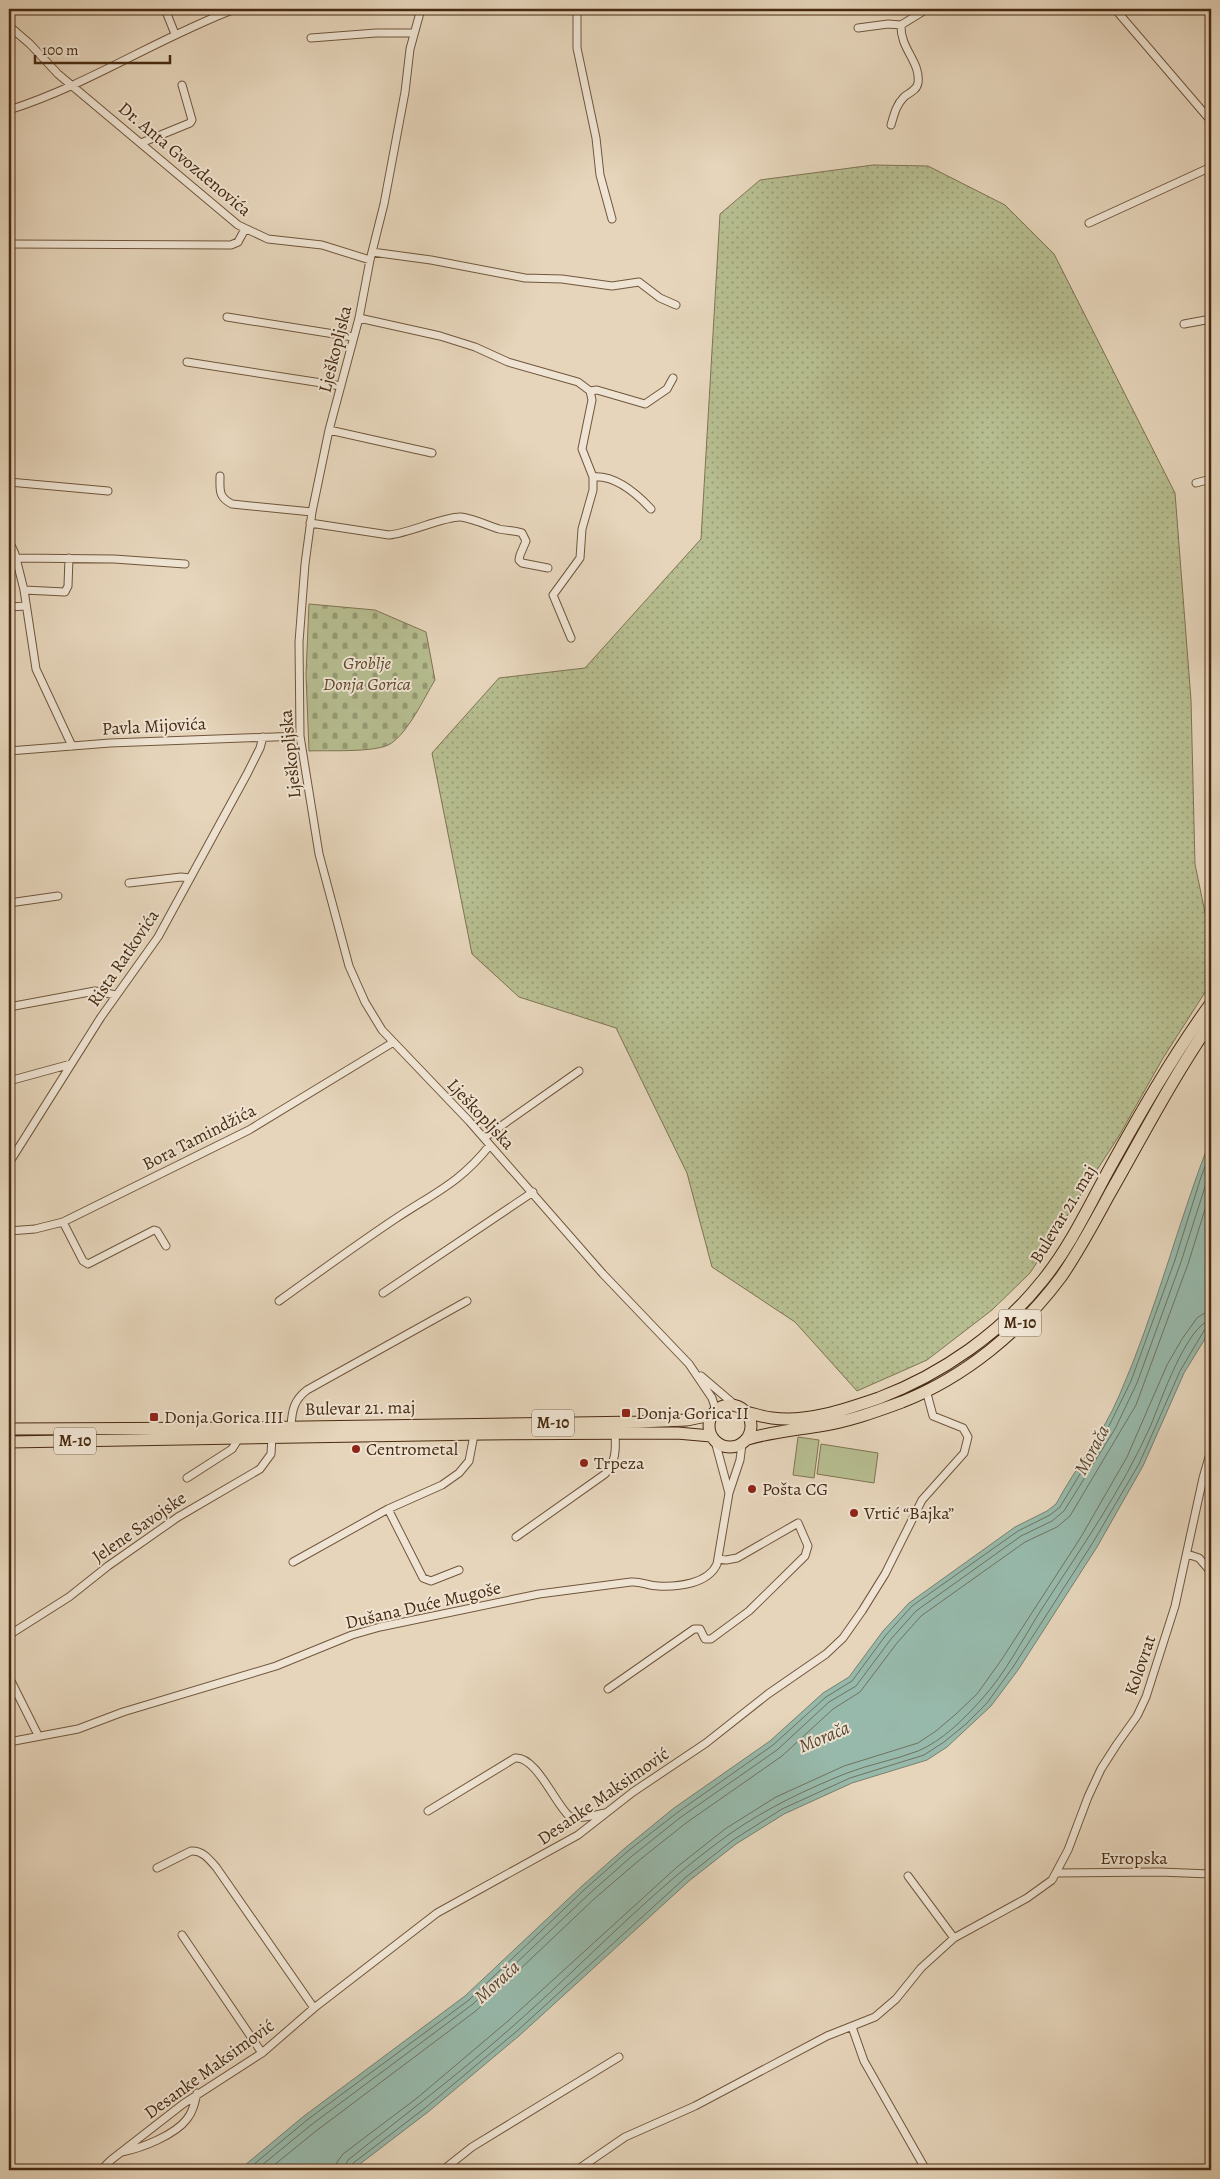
<svg xmlns="http://www.w3.org/2000/svg" width="1220" height="2179" viewBox="0 0 1220 2179" font-family="Alegreya,serif">
<style>
.grass{fill:url(#grass-dots);stroke:#7f7450}
.cemetery{fill:url(#cemetery-stones);stroke:#7f7450}
.pitch{fill:#b6bd90;stroke:#7f7450}
.water{fill:#97b9ab;stroke:#77806d}
.lines{fill:none;stroke-linecap:round;stroke-linejoin:round}
.shore{stroke:#70725e;stroke-width:1}
.minor-casing{stroke:#70563c;stroke-width:9}
.primary-casing{stroke:#482b11;stroke-width:13}
.minor{stroke:#efe4d3;stroke-width:7}
.primary{stroke:#e6d5bb;stroke-width:11}
.poi-dot{fill:#8f2418;stroke:#efe4d3;stroke-width:2}
.labels{text-anchor:middle;dominant-baseline:central;stroke-width:4;stroke-linejoin:round;paint-order:stroke}
.shield{fill:#efe4d3;stroke:#7a624b;stroke-width:1}
.shield-label{font-size:16px;font-weight:bold;fill:#482b11}
.street-label{font-size:18px;fill:#482b11;stroke:#efe4d3}
.park-label{font-size:18px;font-style:italic;fill:#5e482a;stroke:#efe4d3}
.poi-label{font-size:18px;fill:#482b11;stroke:#efe4d3;text-anchor:start}
.water-label{font-size:19px;font-style:italic;fill:#584730;stroke:#efe4d3}
</style>
<defs>
<pattern id="grass-dots" width="8" height="8" patternUnits="userSpaceOnUse" patternTransform="scale(1.25)"><rect width="8" height="8" fill="#b6bd90"/><path d="M2 2h.1M6 6h.1" fill="none" stroke="#969a74" stroke-width="1.8" stroke-linecap="round"/></pattern>
<pattern id="cemetery-stones" width="16" height="16" patternUnits="userSpaceOnUse" patternTransform="scale(1.25)"><rect width="16" height="16" fill="#b6bd90"/><path d="M2 7V4a2 2 0 0 1 4 0v3zM10 15v-3a2 2 0 0 1 4 0v3z" fill="#969a74"/></pattern>
</defs>
<rect width="100%" height="100%" fill="#e6d5bb"/>
<filter id="stains"><feTurbulence type="fractalNoise" baseFrequency=".004" numOctaves="4"/><feColorMatrix values="0 0 0 0 .2 0 0 0 0 .09 0 0 0 0 .02 0 0 0 .5 -.17"/></filter>
<radialGradient id="worn" r=".72"><stop offset=".6" stop-color="#630" stop-opacity="0"/><stop offset="1" stop-color="#630" stop-opacity=".3"/></radialGradient>
<!-- grass -->
<path class="grass" d="M873 165 928 166 1005 205 1054 254 1175 493 1191 700 1195 864 1211 942V983L1163 1058 1119 1136 1030 1273 992 1310 927 1360 857 1391 795 1322 712 1267 687 1173 616 1028 519 997 472 954 432 753 499 678 585 668 701 539 720 214 760 180Z"/>
<!-- cemetery -->
<path class="cemetery" d="M309 604 375 610 426 632 435 680C424 698 408 733 390 744 375 753 328 750 309 751L306 674Z"/>
<!-- pitch -->
<path class="pitch" d="M798 1437 819 1440 814 1478 793 1475Z
M821 1444 878 1453 874 1483 817 1474Z"/>
<!-- water -->
<path class="water" d="M1211 1138V1329L1184 1373 1143 1466 1097 1547 1018 1670 991 1706 947 1747 927 1760 852 1783 784 1814 736 1844 689 1881 520 2035 428 2112 352 2170H239L304 2116 465 1996 582 1886 625 1848 674 1808 770 1741 823 1693 849 1677 883 1631 909 1603 1015 1527 1047 1511 1056 1504C1076 1467 1103 1434 1119 1396 1156 1312 1178 1222 1211 1138Z"/>
<g class="lines">
<!-- shore -->
<path class="shore" d="M247 2170 307 2120 469 2000 585 1889 628 1851 678 1812 773 1745 826 1697 852 1681 886 1635 912 1606 1018 1531 1050 1515 1060 1507 1109 1426 1131 1381 1175 1260 1201 1177 1211 1151
M256 2170 311 2125 473 2004 589 1894 632 1856 681 1817 777 1750 829 1702 856 1686 891 1639 916 1611 1021 1536 1052 1521 1064 1511 1115 1429 1137 1383 1181 1262 1211 1168
M268 2170 316 2131 477 2010 594 1899 637 1862 686 1823 782 1756 833 1709 860 1692 897 1643 921 1616 1025 1542 1057 1527 1070 1516 1136 1405 1188 1264 1211 1190
M336 2170 337 2162 343 2154 417 2098 508 2021 677 1867 725 1829 776 1797 844 1766 918 1743 936 1731 956 1714 977 1694 1002 1659 1081 1537 1127 1457 1167 1365 1182 1339 1197 1318 1203 1314 1211 1313
M343 2170 348 2160C403 2116 459 2074 512 2027 585 1963 652 1889 731 1833 767 1808 807 1789 847 1773 870 1764 895 1760 918 1751 942 1741 964 1719 981 1700 1006 1673 1023 1638 1043 1607 1081 1548 1122 1490 1151 1425 1160 1403 1187 1324 1211 1320
M350 2170 352 2164 425 2108 517 2031 686 1877 733 1840 782 1809 850 1778 924 1755 944 1742 966 1724 987 1703 1013 1667 1092 1544 1139 1464 1180 1371 1205 1329 1211 1327"/>
<defs>
<path id="minor" d="M165 9 175 34
M421 9 410 49 405 92 384 204 370 260 359 318 329 430 312 512 305 564 299 642 300 736 319 854 349 966 365 1002 382 1030 469 1121 603 1274 689 1364 712 1398 716 1410
M577 9V48L596 138 600 175 612 219
M1115 9 1211 121
M9 26 30 44 58 74 238 225 268 239 322 245 370 260
M858 28 888 24 901 25
M311 38 376 33H414
M9 110C88 85 158 38 235 9
M891 125C894 115 896 105 904 97 909 93 917 90 918 83 921 62 900 49 901 25L927 9
M141 143 190 123 192 120 182 85
M1089 223 1211 167
M9 244 231 245 238 242 245 229
M372 252 431 260 525 278 562 279 612 286 639 282 660 298 676 305
M227 317 353 337
M359 318 440 336 475 347 508 362 578 382 590 391 592 400 582 449 593 477V490L582 529 580 558 553 595 571 638
M1184 324 1211 319
M187 362 341 386
M590 391 597 390 645 404 667 389 673 378
M329 430 432 453
M220 476C220 490 218 497 232 504L312 512
M593 477C615 475 637 494 651 509
M9 482 108 491
M1196 483 1211 479
M310 523 389 535C410 533 445 516 461 517 474 519 487 525 499 529 507 531 515 530 522 533L526 541 520 555 519 560 522 563 548 568
M9 541 15 554 24 590 36 669 72 746
M16 558 114 559 185 564
M24 590 65 592 68 586 69 558
M9 607 26 606
M9 751 110 743 300 736
M129 883 181 877 190 878
M9 903 58 896
M9 1007 95 991 116 995
M9 1081 71 1064
M484 1138 579 1071
M9 1163 101 1017 158 937 247 774 260 748 263 737
M63 1222 83 1261 88 1264 154 1230 157 1231 166 1246
M9 1231 35 1229 63 1222 249 1130 392 1043
M383 1293 533 1192
M279 1301C318 1273 356 1245 395 1219 434 1193 460 1183 490 1145
M701 1376 735 1405
M291 1426C292 1410 294 1400 307 1390L467 1301
M715 1441 729 1493
M187 1478 232 1449 239 1438
M388 1509 423 1578 431 1581 459 1570
M516 1537 605 1474C616 1462 616 1450 615 1433
M1187 1554 1199 1558 1211 1572
M293 1562 388 1509 442 1485 459 1473 469 1461 474 1435
M9 1635 69 1597 108 1566 178 1517 260 1469 271 1454 272 1437
M9 1677 38 1735
M608 1689 694 1629H700L705 1639H711L749 1611 805 1556 808 1546 798 1523 737 1558 726 1560 718 1559
M9 1742 78 1729 123 1712 276 1666 352 1635 380 1627 539 1594 631 1582C641 1581 648 1586 658 1586 678 1587 708 1584 717 1564L729 1493 740 1460 742 1444
M428 1811 515 1758C536 1756 554 1802 569 1816 580 1820 593 1815 605 1813
M157 1868 191 1851C202 1850 209 1859 216 1867L314 2008
M1057 1873 1159 1872 1211 1874
M908 1876 954 1938
M182 1935 262 2053
M852 2027 864 2061 926 2170
M122 2152C142 2148 175 2135 187 2119 193 2112 195 2102 197 2093
M101 2170 111 2160 183 2104 262 2053 314 2008 437 1913 578 1835 633 1792 706 1743 768 1694 826 1654 843 1638 862 1611 885 1574 922 1500 964 1453 968 1437 963 1428 933 1416 926 1390
M443 2170 472 2147 619 2057
M577 2170 625 2137 695 2106 827 2036 875 2017 896 1999 921 1968 954 1938 1027 1898 1052 1880 1068 1850 1088 1797 1101 1769 1117 1744 1137 1716 1146 1697 1175 1606 1203 1478 1211 1450"/>
<path id="primary" d="M709 1426a21 21 0 1 1 42 0a21 21 0 1 1-42 0Z
M746 1412C755 1414 763 1417 772 1418 807 1423 847 1409 879 1398 942 1374 1001 1333 1043 1280 1069 1248 1087 1210 1107 1173 1139 1115 1172 1057 1211 1003
M9 1429 243 1428 639 1422 687 1420 711 1415
M748 1439C771 1432 794 1430 819 1426 847 1422 875 1412 902 1402 965 1377 1021 1331 1061 1277 1079 1251 1094 1223 1109 1195 1142 1137 1173 1077 1211 1022
M9 1442 483 1434 677 1433 711 1436"/>
</defs>
<!-- minor casing -->
<use href="#minor" class="minor-casing"/>
<!-- primary casing -->
<use href="#primary" class="primary-casing"/>
<!-- minor -->
<use href="#minor" class="minor"/>
<!-- primary -->
<use href="#primary" class="primary"/>
</g>
<!-- markers -->
<g class="poi-dot">
<rect x="621" y="1408" width="10" height="10" rx="2.5"/>
<rect x="149" y="1412" width="10" height="10" rx="2.5"/>
<circle cx="356" cy="1449" r="5"/>
<circle cx="584" cy="1463" r="5"/>
<circle cx="752" cy="1489" r="5"/>
<circle cx="854" cy="1513" r="5"/>
</g>
<g class="labels">
<!-- shield labels -->
<g class="shield">
<rect x="999" y="1309.5" width="42" height="27" rx="4"/>
<rect x="532" y="1409.5" width="42" height="27" rx="4"/>
<rect x="54" y="1427.5" width="42" height="27" rx="4"/>
</g>
<g class="shield-label">
<text x="1020" y="1323">M-10</text>
<text x="553" y="1423">M-10</text>
<text x="75" y="1441">M-10</text>
</g>
<!-- street labels -->
<g class="street-label">
<text transform="translate(185 159) rotate(40)">Dr. Anta Gvozdenovića</text>
<text transform="translate(335 349) rotate(-76)">Lješkopljska</text>
<text transform="translate(154 726) rotate(-3)">Pavla Mijovića</text>
<text transform="translate(290 754) rotate(-96)">Lješkopljska</text>
<text transform="translate(123 958) rotate(-56)">Rista Ratkovića</text>
<text transform="translate(481 1114) rotate(47)">Lješkopljska</text>
<text transform="translate(199 1137) rotate(-27)">Bora Tamindžića</text>
<text transform="translate(1063 1214) rotate(-59)">Bulevar 21. maj</text>
<text transform="translate(360 1408) rotate(-1)">Bulevar 21. maj</text>
<text transform="translate(139 1527) rotate(-35)">Jelene Savojske</text>
<text transform="translate(423 1605) rotate(-13)">Dušana Duće Mugoše</text>
<text transform="translate(1140 1665) rotate(-71)">Kolovrat</text>
<text transform="translate(603 1796) rotate(-35)">Desanke Maksimović</text>
<text x="1134" y="1858">Evropska</text>
<text transform="translate(209 2069) rotate(-36)">Desanke Maksimović</text>
</g>
<!-- park labels -->
<g class="park-label">
<text x="367" y="663">Groblje<tspan x="367" dy="21">Donja Gorica</tspan></text>
</g>
<!-- poi labels -->
<g class="poi-label">
<text x="636" y="1413">Donja Gorica II</text>
<text x="164" y="1417">Donja Gorica III</text>
<text x="366" y="1449">Centrometal</text>
<text x="594" y="1463">Trpeza</text>
<text x="762" y="1489">Pošta CG</text>
<text x="864" y="1513">Vrtić “Bajka”</text>
</g>
<!-- water labels -->
<g class="water-label">
<text transform="translate(1092 1450) rotate(-62)">Morača</text>
<text transform="translate(824 1737) rotate(-23)">Morača</text>
<text transform="translate(497 1982) rotate(-42)">Morača</text>
</g>
</g>
<!-- margin -->
<rect width="1220" height="2179" fill="none" stroke="#e6d5bb" stroke-width="30"/>
<rect x="10" y="10" width="1200" height="2159" fill="none" stroke="#482b11" stroke-width="2.5"/>
<rect x="15" y="15" width="1190" height="2149" fill="none" stroke="#482b11"/>
<!-- scale -->
<path d="M35 55v8h135v-8" fill="none" stroke="#482b11" stroke-width="2.5"/>
<text x="42" y="55" font-size="15" fill="#482b11" stroke="#efe4d3" stroke-width="4" paint-order="stroke">100 m</text>
<rect width="100%" height="100%" filter="url(#stains)"/>
<rect width="100%" height="100%" fill="url(#worn)"/>
</svg>
